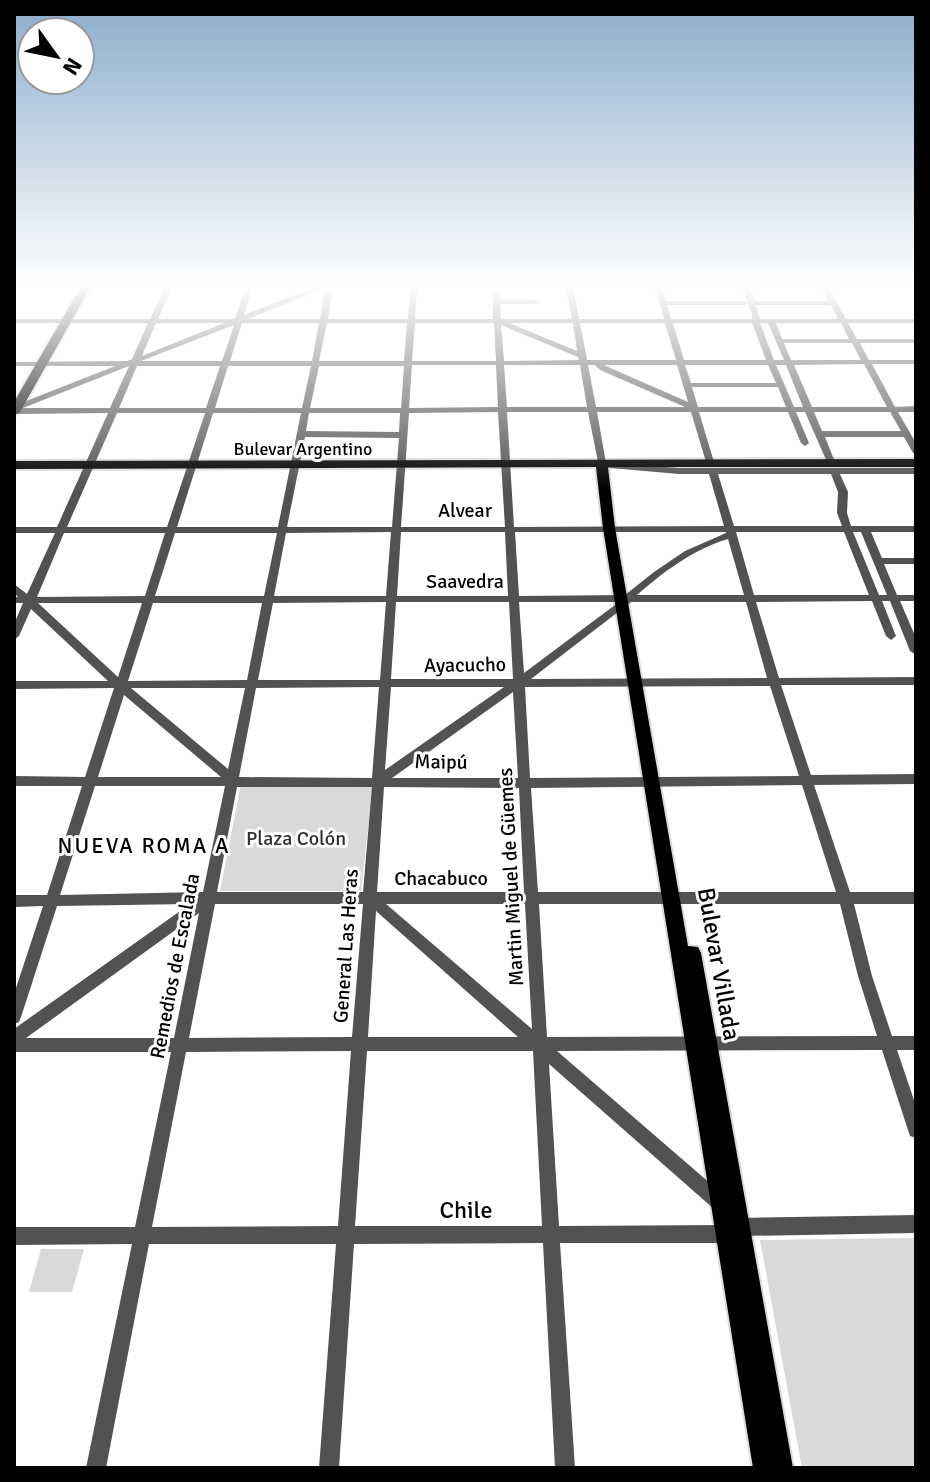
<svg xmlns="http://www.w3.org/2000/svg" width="930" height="1482" viewBox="0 0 930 1482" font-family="Signika,sans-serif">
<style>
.green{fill:#d9d9d9}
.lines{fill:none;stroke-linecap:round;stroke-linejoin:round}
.major-casing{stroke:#dbdbdb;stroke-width:4}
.minor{fill:#525252;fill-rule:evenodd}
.major{fill:#000;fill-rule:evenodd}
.labels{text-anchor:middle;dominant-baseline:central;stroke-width:6;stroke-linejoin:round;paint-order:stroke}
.far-street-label{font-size:18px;fill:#000;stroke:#fff}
.street-label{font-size:20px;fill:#000;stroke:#fff}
.park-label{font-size:20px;fill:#303030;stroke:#fff}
.neighbourhood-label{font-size:22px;letter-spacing:2px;fill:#000;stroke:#fff}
.near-street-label{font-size:24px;fill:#000;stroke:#fff}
</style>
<rect width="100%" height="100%" fill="#fff"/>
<!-- green -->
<path class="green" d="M241 784 373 785 361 891H220Z
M916 1238V1468H802L760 1240Z
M41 1249H84L72 1292H29Z"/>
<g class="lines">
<defs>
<path id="major" d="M83 283H93L20 412 14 415V402Z
M916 459V467H608L615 528 688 946 698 947 701 953 793 1468H753L603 528 596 467 14 469V461Z"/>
</defs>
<!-- major casing -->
<use href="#major" class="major-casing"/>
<!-- minor -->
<path class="minor" d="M16 283H916V287H828L846 319H916V323H848L857 339H916V343H860L869 360H916V364H872L895 407 916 406V412H898L916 443V454L913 453 904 437H825L835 462 831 465 827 462 805 412H796L809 443 805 446 801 443 788 412H699L714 462 710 465 706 462 691 412H597L606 463 679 468H916V474H840L848 492 847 513 851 526H916V532H871L882 558H916V564H884L897 595H916V601H900L916 638V655L910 651 890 601H882L896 636 891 640 886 636 872 601 756 602 779 678 916 677V685H781L811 775 916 774V784L814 785 850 892H916V904H854L872 976 892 1036H916V1050H897L916 1106V1138L910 1136 908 1130 882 1050 557 1051 726 1197 729 1203 726 1209 720 1212 714 1209 549 1064 559 1226 725 1225 737 1218 916 1215V1233L740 1236 727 1243H560L575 1468H555L543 1243 354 1244 339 1468H319L336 1244H149L106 1468H86L132 1244 14 1245V1227H135L171 1052H14V1029L190 904 57 906 21 1017 19 1022 14 1024V994L43 906 14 907V895H47L82 786H14V776L85 777 114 688 14 689V681H108L31 609 19 636 14 640V624L23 603H14V597H18L14 593V584L27 594 55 533H14V527H57L108 413 14 414V408H16V405L115 366H14V362L127 361 132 359 148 323H14V319H150L165 287H17L14 286ZM172 287H246L235 319H158ZM253 287H315L244 315ZM325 287 320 319H248L324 288ZM334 287H410L408 319H328ZM417 287H492L493 319H415ZM499 287H566L572 319H501L500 304H535L539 302 535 300H500ZM573 287H655L664 319H579ZM662 287H742L752 314V319H671L667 305H744L748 303 744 301H666ZM749 287H821L828 301H755ZM756 305H831L838 319H760ZM156 323H224L142 356ZM242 323H319L312 361H230ZM327 323H407L404 361H319ZM415 323H494L496 361H412ZM509 323H573L577 351ZM580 323H665L676 360H587ZM673 323H752L766 360H684ZM760 323H768L784 360H774ZM776 323H841L849 339H782ZM234 325 222 361H141ZM501 325 578 357 579 360 504 361ZM784 343H852L861 360H791ZM864 364 887 407H812L794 365ZM412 365H496L498 407 409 408ZM504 365H580L587 407H507ZM588 365H595L600 370 685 407H596ZM604 365H677L688 402 606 366ZM685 365H768L776 383H691ZM776 365H786L803 407H794ZM129 366 110 408H23ZM137 366H220L206 408H119ZM228 366H311L302 408H215ZM319 366H404L401 408H310ZM692 387H778L786 407H698ZM498 412 505 527H401L409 413ZM507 412H588L599 467 679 474H709L724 526 514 527ZM814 412H890L901 431H822ZM117 413H205L167 527H67ZM213 413H301L278 527H177ZM309 413H400L399 432 306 431ZM305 437 399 438 392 527H287ZM718 474H831L838 492 837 513 842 526H734ZM391 532 386 596H274L286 533ZM401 532H505L508 596H397ZM515 532H726V533L685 551 654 572 625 595 519 596ZM736 532H844L869 595H754ZM853 532H861L887 595H879ZM64 533H165L145 596 37 597ZM175 533H277L264 596H155ZM728 539 744 595H637C663 572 694 549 728 539ZM386 602 380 680H258L273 603ZM396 602H509L513 679H391ZM519 602H619L524 673ZM631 602H746L767 678 531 679ZM38 603H142L118 677ZM153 603H262L247 680 128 681ZM770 686 799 776 530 778 525 687ZM379 687 372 778 239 777 256 688ZM391 687H504L385 770ZM131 688H245L228 769ZM513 692 518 778H392ZM124 695 221 777H98ZM802 785 836 892H538L531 788ZM95 786H225L203 892 60 895ZM237 787H372L363 892H217ZM384 787 519 788 524 892H377ZM215 904H363L352 1037 189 1038ZM386 904H525L532 1029ZM539 904H840L858 976 877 1036 547 1037ZM376 911 518 1037H368ZM199 913 174 1038H26ZM351 1051 338 1226 152 1227 186 1052ZM367 1051H533L542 1226H355Z"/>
<!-- major -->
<use href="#major" class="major"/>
</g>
<!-- sky -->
<linearGradient id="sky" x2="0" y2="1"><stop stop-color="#8baccb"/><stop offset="0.58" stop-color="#fff"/><stop offset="1" stop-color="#fff" stop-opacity="0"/></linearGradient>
<rect width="930" height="491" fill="url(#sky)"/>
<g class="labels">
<!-- far-street labels -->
<g class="far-street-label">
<text x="303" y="449">Bulevar Argentino</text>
</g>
<!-- street labels -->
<g class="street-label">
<text x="465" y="510">Alvear</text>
<text x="465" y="581">Saavedra</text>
<text transform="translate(465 665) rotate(-1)">Ayacucho</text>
<text transform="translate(441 762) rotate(1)">Maipú</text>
<text transform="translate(511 877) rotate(-93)">Martin Miguel de Güemes</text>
<text x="441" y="878">Chacabuco</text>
<text transform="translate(346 946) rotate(-86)">General Las Heras</text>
<text transform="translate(175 966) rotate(-79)">Remedios de Escalada</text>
</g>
<!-- park labels -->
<g class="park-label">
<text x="296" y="838">Plaza Colón</text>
</g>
<!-- neighbourhood labels -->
<g class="neighbourhood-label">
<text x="144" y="845">NUEVA ROMA A</text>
</g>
<!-- near-street labels -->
<g class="near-street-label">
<text transform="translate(719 964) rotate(80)">Bulevar Villada</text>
<text x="466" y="1210">Chile</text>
</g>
</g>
<!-- border -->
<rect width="930" height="1482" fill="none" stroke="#000000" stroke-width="32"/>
<!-- north arrow -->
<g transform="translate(56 56) rotate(123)"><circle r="38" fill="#ffffff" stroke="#999999" stroke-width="2"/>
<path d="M0-6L14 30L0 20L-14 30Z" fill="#000000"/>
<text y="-12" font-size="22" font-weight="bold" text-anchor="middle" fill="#000000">N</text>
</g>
</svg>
